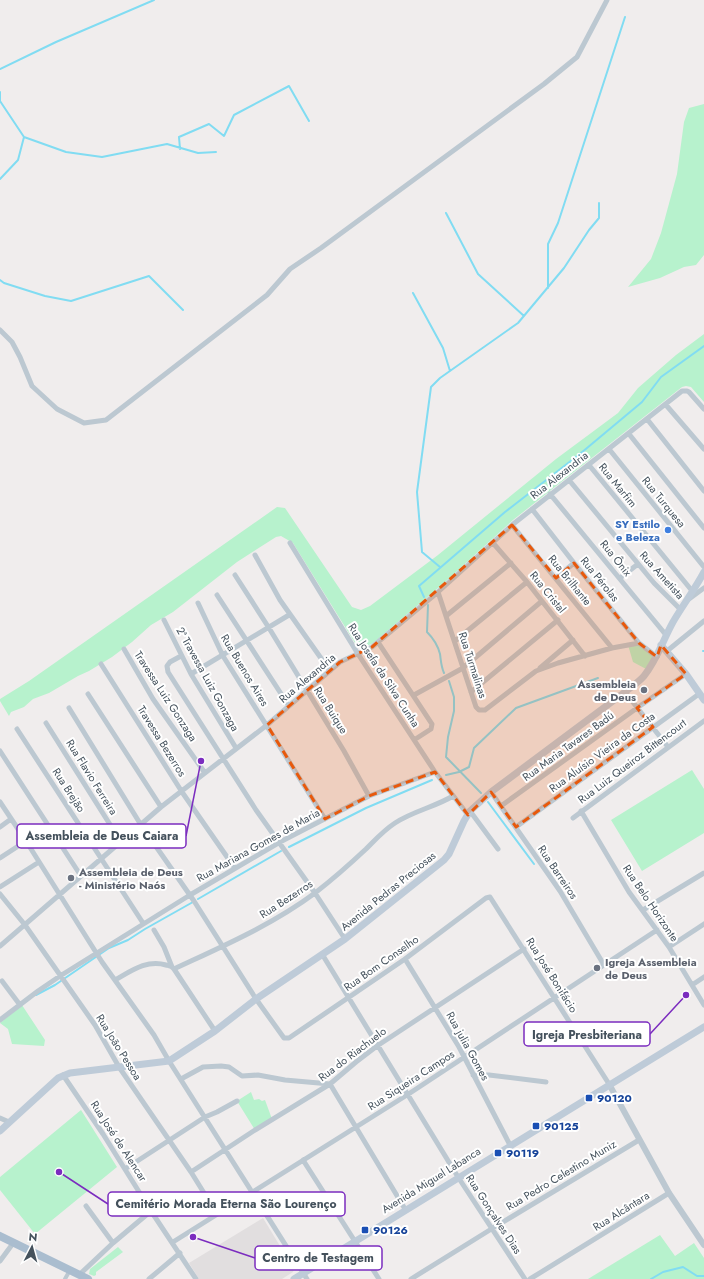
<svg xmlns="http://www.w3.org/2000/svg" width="704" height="1279" viewBox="0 0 704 1279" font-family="Jost,sans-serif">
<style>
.education{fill:#e1dedf}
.green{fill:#b7f2cd}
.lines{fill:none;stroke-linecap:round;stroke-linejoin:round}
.stream{stroke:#81dcf2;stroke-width:2}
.pedestrian{stroke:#bcc8d1;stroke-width:4}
.minor{stroke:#bcc8d1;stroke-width:5}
.tertiary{stroke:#bcc8d1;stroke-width:6}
.secondary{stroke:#becbd8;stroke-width:7}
.primary{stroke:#aabdcf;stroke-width:8}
.marked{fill:#e8590c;fill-opacity:0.2;stroke:#e8590c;stroke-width:3;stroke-dasharray:8 5;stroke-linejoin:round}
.shop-dot{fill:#3f7fe0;stroke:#fff;stroke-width:1.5}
.worship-dot{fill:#6b7280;stroke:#fff;stroke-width:1.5}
.transit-dot{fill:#1a4fb4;stroke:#fff;stroke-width:1.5}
.labels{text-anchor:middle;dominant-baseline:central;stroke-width:4;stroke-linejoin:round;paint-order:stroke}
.street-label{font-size:11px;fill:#44515c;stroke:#fff}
.shop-label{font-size:11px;font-weight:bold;fill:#366cbe;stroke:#fff;text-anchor:end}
.worship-label{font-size:11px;font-weight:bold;fill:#5b616d;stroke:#fff;text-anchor:start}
.transit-label{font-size:11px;font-weight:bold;fill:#164399;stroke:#fff;text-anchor:start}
.leader{fill:none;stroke:#7b2cbf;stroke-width:1.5}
.callout-dot{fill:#7b2cbf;stroke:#fff;stroke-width:1.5}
.callout{fill:#fff;stroke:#7b2cbf;stroke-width:1.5}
.callout-label{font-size:12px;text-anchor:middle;font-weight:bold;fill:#44515c}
</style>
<rect width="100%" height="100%" fill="#f0eded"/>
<!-- education -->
<path class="education" d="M263 1218 294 1269 293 1272 282 1279H199L189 1263Z"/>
<!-- green -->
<path class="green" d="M704 104V255L696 265 684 267 660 278 628 287 651 259 661 233 677 174 684 122 689 108Z
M704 334V402L691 387 686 386 682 387 513 520 444 583 373 643C365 647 363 648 355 643L293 543 281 536 276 537 237 562 173 612 151 625 132 642 112 657 89 671 78 676 49 693 33 699 24 707 11 712 9 716 0 701V699L29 681 277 507 285 508 352 607 361 610 370 606 438 555 556 459 618 413 638 388 676 355Z
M639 643 657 657 648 670 633 662 628 645Z
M692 770 704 789V833L642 871 611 820Z
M22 1005 45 1040 44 1046 12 1044 8 1029 0 1023Z
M251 1092 254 1100 259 1099 262 1101 265 1100 272 1119 255 1130 237 1101Z
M81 1110 117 1167 35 1234 0 1190V1177Z
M660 1235 675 1256 694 1243 704 1258V1279H588Z
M118 1247 123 1252 96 1272V1275L94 1276 89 1274 90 1269Z"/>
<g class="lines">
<!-- stream -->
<path class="stream" d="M0 69 56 42 154 0
M0 92V101L24 137 18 160 0 179
M24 137 66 152 102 157 167 144 198 153 216 152
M180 149 179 137 209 124 224 136 234 115 289 86 309 121
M446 213 478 274 524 316
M0 280 4 283 45 296 71 301 149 276 183 310
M548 288V244L558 223 625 17
M413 293 443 348 450 371
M440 567 422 552 417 492 431 387 440 378 518 323 564 268 589 230 599 218V203
M424 597 419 586 505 512 581 453 642 402 661 377 704 346
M428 605 427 632C433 638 438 646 440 654 441 661 441 666 444 673
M703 651H704
M449 681 454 697V711L448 737 446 757 481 793
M446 775 459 772 469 767 474 748 516 708 598 678
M488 802 534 864
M289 847 366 808 432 780
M198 899 281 851
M36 995 55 985 109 948 128 940 145 929 193 902
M651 1279 663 1272 683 1267 697 1276H704"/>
<!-- pedestrian -->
<path class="pedestrian" d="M65 1279 70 1270"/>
<!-- minor -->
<path class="minor" d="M0 330 12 342 20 357 32 386 57 409 84 423 106 420 267 295 290 269 321 248 544 84 577 57 607 0
M666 405 704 449
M647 419 704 491
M629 434 704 528
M609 449 704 567
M589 465 693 592
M569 480 654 583 680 609
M550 494 666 635
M532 509 574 563 639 643 657 657
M512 525 612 648
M290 543 358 654 435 772 468 815
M493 543 527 582 585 656
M255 555 280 600 330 671
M235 575 269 628 344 751 369 796
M556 578 574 563
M620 578 638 564
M438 592 476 707 479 710H485L536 671 558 663 612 648 639 643
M217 595 289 706
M689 599 704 588
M198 603 223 656 325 819
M446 616 511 563
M164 620 191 674 236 748
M455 641 527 582
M378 642 432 724 431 729 414 740
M124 649 153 699 205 773
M667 651 704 621
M181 656 170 662 167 666 168 672 256 810 315 893 345 939
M101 664 182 792 234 867
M540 668 573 640
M191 674 289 615
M471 692 558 620
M625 692 668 747
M88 694 161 807
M414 695 463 668 542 601
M69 708 141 825 194 901 256 999 284 1038H289L405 959 486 898 490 897 609 1084
M46 723 121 842
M17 729 143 923
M0 751 81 876
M491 792 560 891 604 965
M0 802 26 841 102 962 154 1035 169 1061 307 1279
M501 806 637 708 686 674
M470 811 498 849
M581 811 629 892 669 947 704 1005
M573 818 704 721
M0 827 11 819
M516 827 699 694
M0 858 26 841
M0 887 39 862
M0 894 25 925 95 1025 119 1067 191 1172 217 1214
M643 910 704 873
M154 930 164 947 172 967
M0 946 161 807 267 725 340 662 372 647 438 592 512 525 682 391H687L689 392 704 409
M669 947 704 924
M322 954 458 1177 525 1279
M405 959 459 1047 510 1145
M174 969 215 1031
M115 980C131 971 147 959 166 965 170 966 172 966 174 969 223 946 272 925 315 893 333 879 350 864 366 849 375 840 384 830 395 823 413 811 435 807 453 796
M2 981 20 1005
M692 985 704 977
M0 1020 38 991 60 976 190 895 280 842 369 796 435 772
M63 1075 103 1134 151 1211 196 1279
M473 1075H489L546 1082
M181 1079 203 1067 221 1066 229 1067 242 1076 258 1075 285 1080 330 1084 405 1209
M0 1118 9 1122
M303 1160 379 1279
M125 1169 205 1117 217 1112 237 1101
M191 1172 255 1130 330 1084 356 1062 377 1046 524 949
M86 1206 113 1243
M173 1242 407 1095 657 930
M0 1261 14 1242
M79 1275 113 1243 151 1211
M149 1279 180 1253
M411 1279 493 1228 639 1140
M530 1279 669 1193"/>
<!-- tertiary -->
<path class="tertiary" d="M609 1084 669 1193 704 1245"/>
<!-- secondary -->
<path class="secondary" d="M661 645 686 674 704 700
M0 1131 58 1078 70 1073 169 1061 215 1031 256 999 345 939 444 860 449 854 464 821 470 811 491 792 625 692C631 687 639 682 644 676 657 660 663 640 673 622 683 605 695 589 704 572
M294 1279 704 1027"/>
<!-- primary -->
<path class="primary" d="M0 1236 88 1279"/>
</g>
<!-- marked area -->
<path class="marked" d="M512 525 556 578 574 563 639 643 657 657 661 645 686 674 637 708 653 727 516 827 491 792 468 815 435 772 369 796 325 819 267 725 340 662 372 647Z"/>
<!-- markers -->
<circle class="shop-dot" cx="668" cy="530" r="4"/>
<g class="worship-dot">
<circle cx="644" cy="690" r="4"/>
<circle cx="71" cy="878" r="4"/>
<circle cx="597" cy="968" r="4"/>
</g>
<g class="transit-dot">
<rect x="585" y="1094" width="8" height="8" rx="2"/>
<rect x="532" y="1122" width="8" height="8" rx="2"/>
<rect x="494" y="1149" width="8" height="8" rx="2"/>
<rect x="361" y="1226" width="8" height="8" rx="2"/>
</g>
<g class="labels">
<!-- street labels -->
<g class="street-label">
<text transform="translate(559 475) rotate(-38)">Rua Alexandria</text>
<text transform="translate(618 485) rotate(51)">Rua Marfim</text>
<text transform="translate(664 502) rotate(51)">Rua Turquesa</text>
<text transform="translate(616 558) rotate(51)">Rua Ônix</text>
<text transform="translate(662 575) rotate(48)">Rua Ametista</text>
<text transform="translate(600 579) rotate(51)">Rua Pérolas</text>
<text transform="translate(570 580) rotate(51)">Rua Brilhante</text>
<text transform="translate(548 592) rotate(51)">Rua Cristal</text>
<text transform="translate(473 665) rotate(72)">Rua Turmalinas</text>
<text transform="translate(245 670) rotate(59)">Rua Buenos Aires</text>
<text transform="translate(384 675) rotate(57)">Rua Josefa da Silva Cunha</text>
<text transform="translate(307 678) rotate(-40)">Rua Alexandria</text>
<text transform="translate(208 679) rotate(61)">2ª Travessa Luiz Gonzaga</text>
<text transform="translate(166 696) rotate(57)">Travessa Luiz Gonzaga</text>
<text transform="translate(331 710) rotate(58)">Rua Buique</text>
<text transform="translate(162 741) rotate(58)">Travessa Bezerros</text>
<text transform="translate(568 746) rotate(-36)">Rua Maria Tavares Badú</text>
<text transform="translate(602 752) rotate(-36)">Rua Aluísio Vieira da Costa</text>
<text transform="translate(632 761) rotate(-37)">Rua Luiz Queiroz Bittencourt</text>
<text transform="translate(92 777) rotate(58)">Rua Flavio Ferreira</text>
<text transform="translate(69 790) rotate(57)">Rua Brejão</text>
<text transform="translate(258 845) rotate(-29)">Rua Mariana Gomes de Maria</text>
<text transform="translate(558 872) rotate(56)">Rua Barreiros</text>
<text transform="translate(388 891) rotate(-39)">Avenida Pedras Preciosas</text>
<text transform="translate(286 899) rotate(-33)">Rua Bezerros</text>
<text transform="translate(651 903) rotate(56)">Rua Belo Horizonte</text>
<text transform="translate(381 963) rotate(-35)">Rua Bom Conselho</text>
<text transform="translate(552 975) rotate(58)">Rua José Bonifácio</text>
<text transform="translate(468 1046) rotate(61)">Rua julia Gomes</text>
<text transform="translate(119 1047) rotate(58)">Rua João Pessoa</text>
<text transform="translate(352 1054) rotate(-37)">Rua do Riachuelo</text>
<text transform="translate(411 1080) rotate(-33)">Rua Siqueira Campos</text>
<text transform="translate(119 1141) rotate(57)">Rua José de Alencar</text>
<text transform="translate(561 1175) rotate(-31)">Rua Pedro Celestino Muniz</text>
<text transform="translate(431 1180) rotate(-32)">Avenida Miguel Labanca</text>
<text transform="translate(621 1211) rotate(-32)">Rua Alcântara</text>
<text transform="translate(494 1214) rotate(57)">Rua Gonçalves Dias</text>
</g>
<!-- shop labels -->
<g class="shop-label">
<text x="660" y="524">SY Estilo<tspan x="660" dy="13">e Beleza</tspan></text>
</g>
<!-- worship labels -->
<g class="worship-label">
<text x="636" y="684" text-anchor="end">Assembleia<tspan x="636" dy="13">de Deus</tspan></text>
<text x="79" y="872">Assembleia de Deus<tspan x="79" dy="13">- Ministério Naós</tspan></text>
<text x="605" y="962">Igreja Assembleia<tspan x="605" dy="13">de Deus</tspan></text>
</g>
<!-- transit labels -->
<g class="transit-label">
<text x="597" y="1098">90120</text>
<text x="544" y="1126">90125</text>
<text x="506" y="1153">90119</text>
<text x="373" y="1230">90126</text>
</g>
</g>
<!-- callouts -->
<path class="leader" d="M201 761L186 836M686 995L650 1034M59 1172L108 1204M193 1237L255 1258"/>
<g class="callout-dot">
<circle cx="201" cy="761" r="4"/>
<circle cx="686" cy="995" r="4"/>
<circle cx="59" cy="1172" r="4"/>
<circle cx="193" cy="1237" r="4"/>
</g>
<g class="callout">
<rect x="17" y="824" width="169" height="24" rx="4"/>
<rect x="524" y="1022" width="126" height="24" rx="4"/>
<rect x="108" y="1192" width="237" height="24" rx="4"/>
<rect x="255" y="1246" width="127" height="24" rx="4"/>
</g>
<g class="callout-label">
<text x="102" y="840">Assembleia de Deus Caiara</text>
<text x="587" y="1039">Igreja Presbiteriana</text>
<text x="226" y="1208">Cemitério Morada Eterna São Lourenço</text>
<text x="318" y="1262">Centro de Testagem</text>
</g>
<!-- north arrow -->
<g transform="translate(32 1247) rotate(6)" stroke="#ffffff" stroke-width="3" paint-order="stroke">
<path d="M0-3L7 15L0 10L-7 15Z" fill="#44515c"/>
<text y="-6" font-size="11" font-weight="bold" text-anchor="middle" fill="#44515c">N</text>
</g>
</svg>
